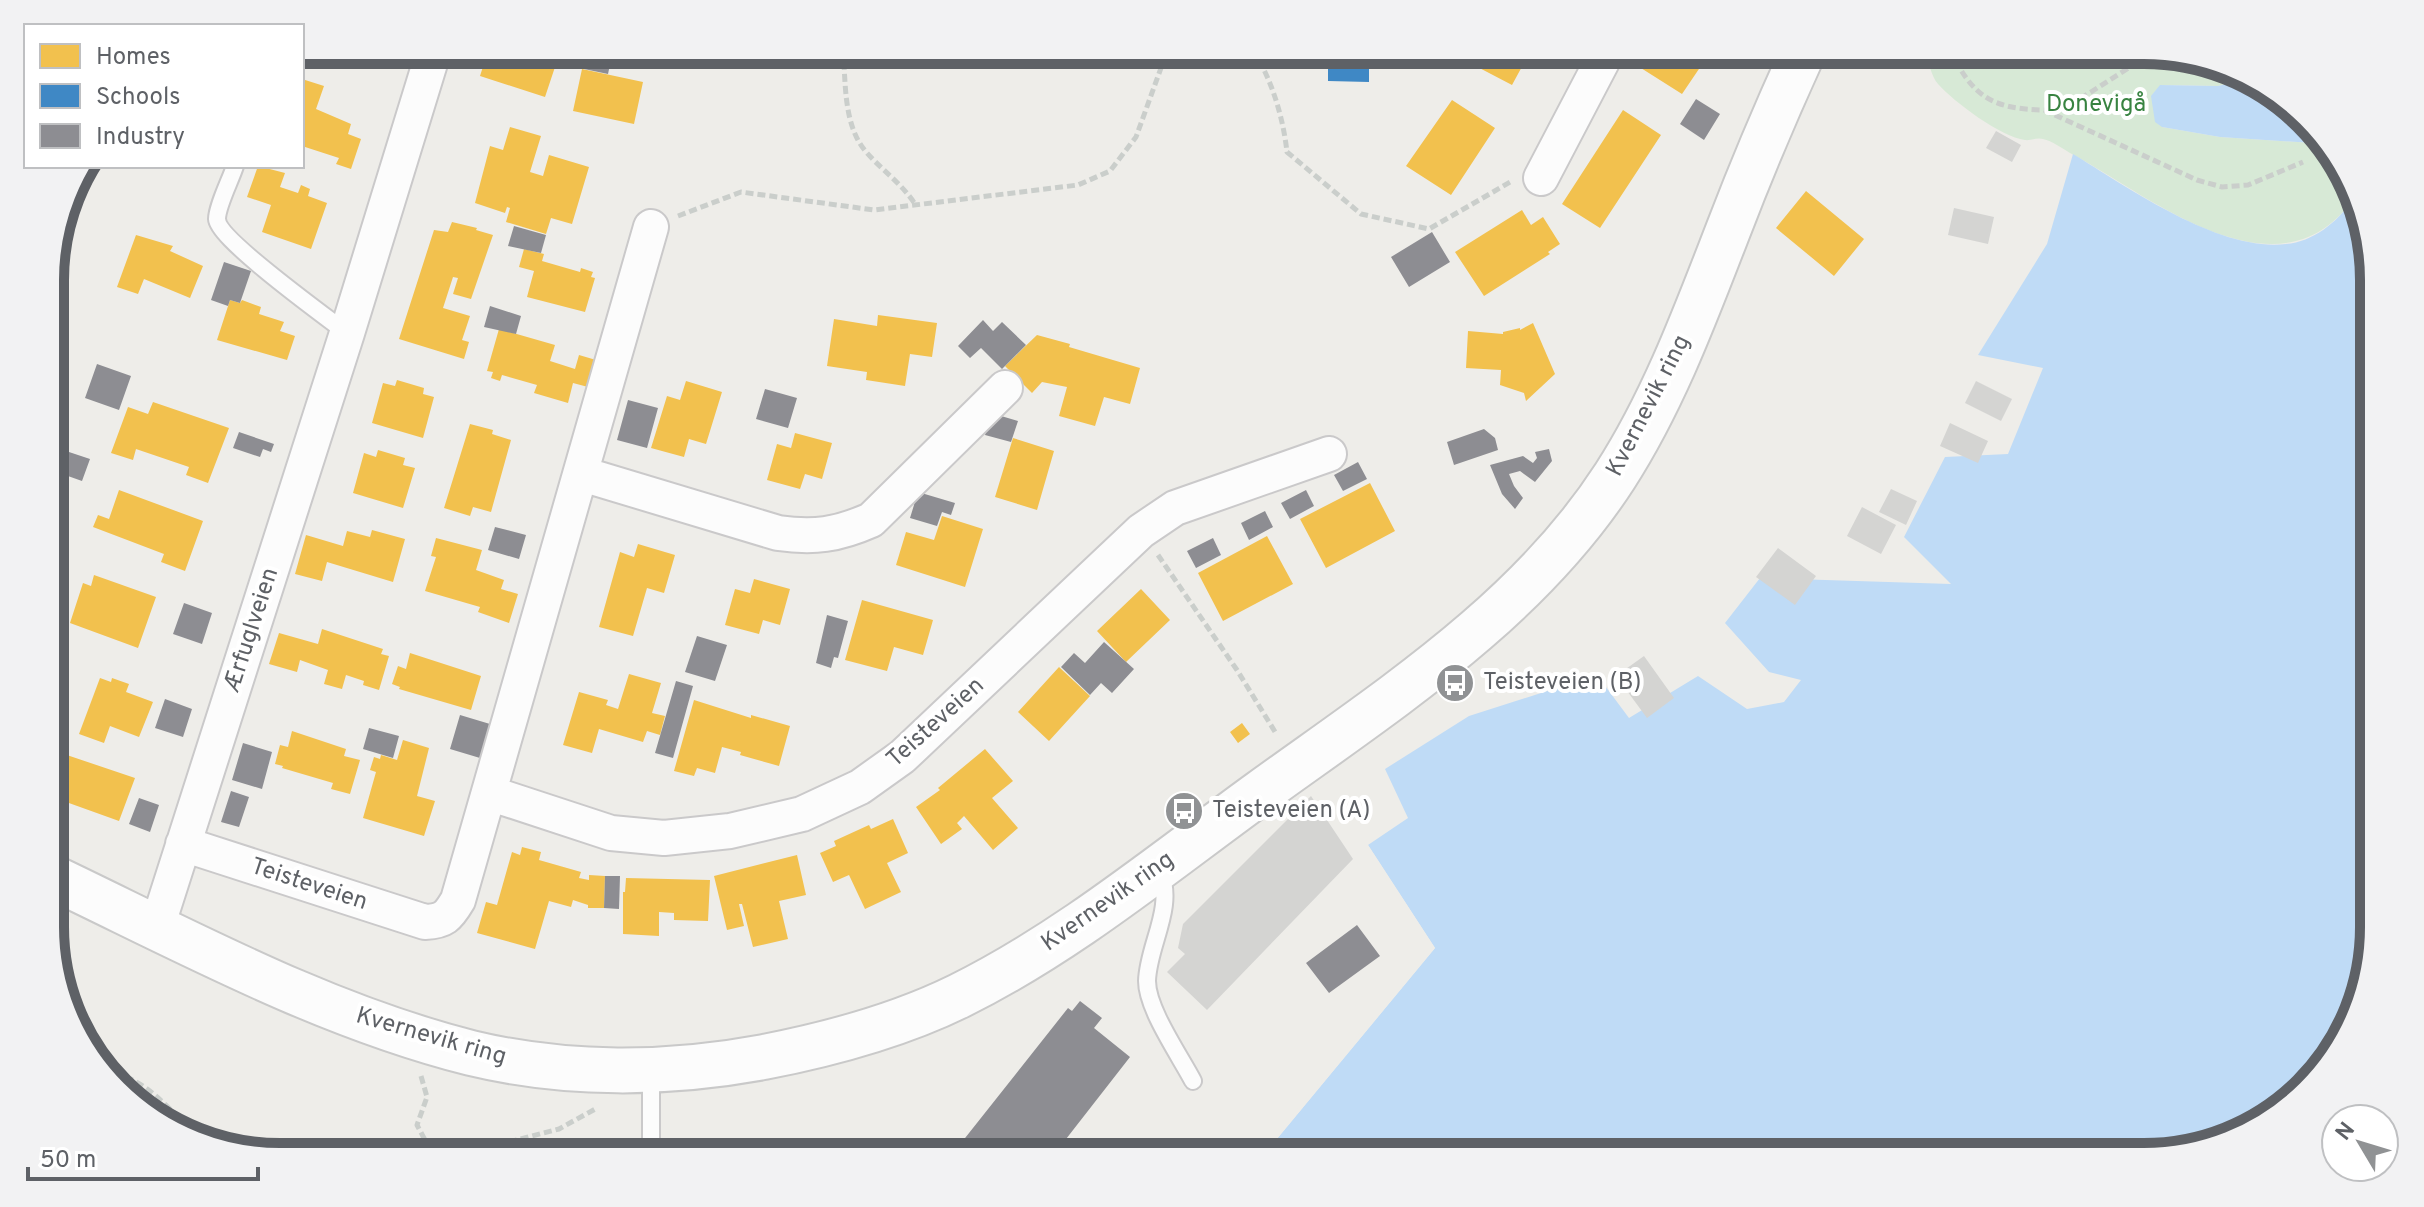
<svg xmlns="http://www.w3.org/2000/svg" width="2424" height="1207" viewBox="0 0 2424 1207" font-family="Overpass,sans-serif">
<style>
.green{fill:#d7e9d6}
.water{fill:#bfdbf6}
.pier{fill:#eeede9}
.homes{fill:#f2c14e}
.schools{fill:#3f88c5}
.industry{fill:#8d8d92}
.building{fill:#d4d4d2}
.lines{fill:none;stroke-linecap:round;stroke-linejoin:round}
.service-casing{stroke:#cac9ca;stroke-width:20}
.minor-casing{stroke:#cac9ca;stroke-width:38}
.secondary-casing{stroke:#c9c9c9;stroke-width:48}
.path{stroke:#cacecb;stroke-width:5;stroke-dasharray:8 4;stroke-linecap:butt}
.service{stroke:#fcfcfc;stroke-width:16}
.minor{stroke:#fcfcfc;stroke-width:34}
.secondary{stroke:#fcfcfc;stroke-width:44}
.labels{text-anchor:middle;dominant-baseline:central;stroke-width:8;stroke-linejoin:round;paint-order:stroke}
.park-label{font-size:24px;fill:#388341;stroke:#fff}
.street-label{font-size:24px;fill:#5e6166;stroke:#fff}
.poi-label{font-size:24px;fill:#5e6166;stroke:#fff;text-anchor:start}
.rim{fill:none;stroke:#5e6166;stroke-width:10}
</style>
<rect width="100%" height="100%" fill="#eeede9"/>
<!-- green -->
<path class="green" d="M1925 50H2144L2245 74 2250 78 2218 86 2160 85 2162 127 2220 137 2328 144 2352 201C2276 304 2149 195 2070 153 2062 148 2052 141 2043 139 2037 137 2030 141 2025 140 2001 137 1954 102 1938 84 1931 76 1928 60 1925 50Z"/>
<!-- water -->
<path class="water" d="M2250 78 2328 144 2220 137 2162 127 2155 122 2151 96 2160 85 2218 86Z
M2073 154C2129 188 2219 252 2286 244 2313 242 2337 222 2352 201L2372 250 2374 928 2350 1028 2271 1119 2159 1157H1262L1435 948 1368 845 1408 818 1385 769 1469 716 1597 675 1629 718 1698 676 1747 709 1784 702 1801 680 1769 672 1725 623 1760 578 1951 584 1904 537 1945 457 2008 454 2043 368 1978 355 2047 244Z"/>
<!-- pier -->
<path class="pier" d="M1368 845 1435 948 1262 1157H1258L1430 947 1365 847Z"/>
<!-- homes -->
<path class="homes" d="M324 50H364L361 59 349 55 348 58Z
M499 50 528 56 529 53 557 61 545 97 480 76 487 54 497 57Z
M1474 50H1531L1512 85 1468 62Z
M1642 50H1696L1692 56 1703 63 1682 94 1633 63Z
M582 69 643 82 634 124 573 111Z
M302 79 324 86 316 109 351 124 348 134 361 139 351 169 336 164 339 158 302 146Z
M1452 100 1495 128 1451 195 1406 166Z
M1623 110 1661 135 1600 228 1562 204Z
M510 127 541 136 530 172 543 176 549 155 589 167 572 224 551 218 546 234 506 222 510 208 507 207 505 213 475 203 490 146 503 150Z
M258 166 285 173 280 187 298 193 301 185 310 189 308 196 327 203 311 249 262 232 271 205 247 197Z
M1806 191 1864 239 1834 276 1776 228Z
M1522 210 1531 225 1543 217 1560 244 1548 252 1550 254 1484 296 1455 252Z
M452 222 477 228 476 230 493 235 471 299 453 294 458 278 453 277 443 308 470 316 462 340 469 342 464 359 399 339 434 230 448 232Z
M136 235 173 246 170 251 203 266 190 298 144 279 138 294 117 287Z
M524 249 544 254 542 261 580 272 581 268 593 272 591 277 595 278 585 312 527 297 534 271 519 267Z
M230 300 240 303 242 300 261 307 259 314 284 322 280 331 295 336 287 360 217 340Z
M878 315 937 323 932 357 910 354 905 386 866 380 867 372 827 366 834 319 877 326Z
M1533 323 1555 374 1526 401 1524 393 1500 385 1501 370 1466 368 1468 331 1503 334V332L1520 328V330Z
M499 329 555 345 550 361 575 369 579 355 596 360 588 387 573 383 568 403 534 393 537 385 502 375 500 381 491 378 493 372 487 371Z
M1037 335 1070 344 1069 347 1140 368 1130 404 1104 397 1095 426 1059 416 1067 387 1042 382 1032 393 1005 366Z
M397 380 424 388 423 394 434 397 423 438 372 423 383 383 395 386Z
M686 381 722 392 706 444 689 439 684 457 651 448 667 396 680 400Z
M153 402 229 428 208 483 186 475 189 467 136 449 133 460 111 453 128 407 148 414Z
M470 424 493 430 492 434 511 440 491 512 473 507 470 516 444 508Z
M795 433 832 443 822 479 805 474 800 489 767 480 777 444 791 448Z
M1013 438 1054 451 1037 510 995 497Z
M378 450 405 458 403 465 415 468 403 508 353 493 364 453 376 457Z
M1370 483 1395 531 1326 568 1300 519Z
M119 490 203 521 185 571 161 562 164 554 93 527 98 515 109 519Z
M942 516 983 529 965 587 896 565 906 532 934 540Z
M372 530 405 539 393 582 327 562 322 581 295 574 306 535 343 546 347 531 370 537Z
M1267 536 1293 584 1223 621 1198 573Z
M436 538 482 550 476 570 504 580 501 589 518 594 509 623 478 612 480 607 425 591 436 557 431 556Z
M638 544 675 555 664 593 647 588 633 636 599 627 620 552 634 557Z
M94 575 156 597 138 648 70 623 83 583 91 586Z
M754 579 790 589 780 625 763 620 759 634 725 625 735 589 750 593Z
M1141 589 1170 620 1126 662 1097 631Z
M862 600 933 620 923 655 894 647 887 671 845 660Z
M322 629 383 649 381 654 389 656 379 690 363 685 364 681 346 675 342 689 324 684 328 670 300 660 297 672 269 664 279 633 318 644Z
M410 653 481 676 471 710 399 689 400 687 392 684 398 666 406 669Z
M51 660 68 667 52 710H51Z
M1059 667 1090 696 1049 741 1018 712Z
M629 674 661 683 652 713 665 716 660 735 647 731 643 742 599 729 592 753 563 745 579 692 608 700 606 705 618 709Z
M100 678 111 682 112 678 129 684 126 692 153 702 139 737 110 726 104 743 79 734Z
M694 700 751 718V715L790 726 779 766 740 755 741 752 722 747 715 773 697 768 694 776 674 771Z
M1242 723 1250 734 1238 743 1230 732Z
M292 731 346 749 344 756 360 760 350 794 331 789 333 783 282 768 283 766 275 764 280 745 288 747Z
M403 740 429 748 417 796 435 801 424 836 363 818 376 772 370 770 374 757 380 759 381 755 397 760Z
M985 749 1013 781 992 798 1018 828 993 850 964 816 957 823 962 829 941 844 916 807 940 790 938 788Z
M52 750 135 778 119 821 55 798 56 793 52 792Z
M893 819 908 853 887 863 901 892 865 909 849 875 833 882 820 853 836 846 834 841 869 825 871 829Z
M522 847 541 852 539 860 581 872 579 878 589 880V875L605 876 604 908H588V905L573 900 571 907 549 901 535 949 477 933 486 902 497 905 512 852 520 855Z
M797 855 806 895 779 901 788 939 753 947 742 904H739L744 926 727 930 714 876Z
M626 878 710 880 708 921 674 920V913L659 912V936L623 934V892H625Z"/>
<!-- schools -->
<path class="schools" d="M1328 50H1369V82L1328 81Z"/>
<!-- industry -->
<path class="industry" d="M1541 50H1577L1569 65Z
M587 55 611 60 608 74 584 69Z
M1696 99 1720 114 1704 140 1680 124Z
M514 226 546 235 541 253 508 246Z
M1432 232 1450 262 1409 287 1391 257Z
M224 262 251 271 240 303 230 300 228 306 211 300Z
M490 306 521 316 516 334 484 327Z
M983 320 993 331 1002 322 1026 345 1002 369 981 348 970 358 958 346Z
M97 364 131 376 119 410 85 398Z
M765 389 797 398 788 428 756 419Z
M628 400 658 408 647 448 617 440Z
M991 413 1018 421 1011 442 985 435Z
M1484 429 1495 438 1498 450 1454 465 1447 442Z
M239 432 274 444 271 452 263 449 260 457 233 448Z
M51 446 90 459 82 481 51 470Z
M1549 449 1552 461 1535 482 1520 471 1509 474 1514 486 1523 498 1515 509 1502 494 1490 465 1523 456 1533 463 1537 458 1535 452Z
M1358 462 1367 479 1343 491 1334 475Z
M1306 490 1314 506 1290 519 1281 503Z
M918 492 955 503 951 515 942 512 937 526 910 518Z
M1265 511 1273 527 1249 540 1241 523Z
M495 527 526 535 519 559 488 550Z
M1213 538 1221 555 1196 568 1187 551Z
M184 603 212 613 202 644 173 634Z
M827 615 848 621 838 658 834 657 831 668 816 663Z
M697 636 727 645 715 681 685 672Z
M1104 642 1134 669 1112 693 1101 683 1090 695 1061 667 1074 653 1085 663Z
M676 681 693 686 673 758 655 753Z
M165 699 192 709 183 737 155 728Z
M460 715 490 724 480 758 450 749Z
M369 728 399 736 393 758 363 749Z
M243 743 272 752 262 789 232 780Z
M231 791 249 797 239 827 221 822Z
M139 798 159 805 150 832 129 824Z
M605 876H620L619 909 604 908Z
M1357 925 1380 956 1329 993 1306 963Z
M1080 1001 1102 1018 1094 1028 1130 1057 1052 1157H950L1068 1008 1072 1011Z"/>
<!-- building -->
<path class="building" d="M1996 131 2021 145 2012 162 1986 148Z
M1954 208 1994 217 1988 244 1948 235Z
M1976 381 2012 399 2001 421 1965 403Z
M1950 423 1988 441 1978 463 1940 446Z
M1891 489 1917 501 1906 525 1879 512Z
M1862 507 1896 525 1881 554 1847 536Z
M1778 548 1816 576 1795 605 1756 577Z
M1644 656 1674 698 1647 718 1616 676Z
M1311 796 1353 859 1207 1010 1167 972 1185 954 1178 948 1183 924Z"/>
<g class="lines">
<defs>
<path id="service" d="M235 166C231 179 217 206 217 219 218 239 326 317 347 333
M1160 872C1175 908 1148 945 1147 981 1147 1009 1180 1056 1193 1081
M651 1073V1157"/>
<path id="minor" d="M1541 178 1608 50
M582 474 778 533C814 538 837 535 871 520L1005 388
M489 793 611 833 664 838 730 831 802 814 860 787 902 757 1141 531 1175 508 1329 454
M183 844 425 922C444 921 448 917 458 900L651 227
M157 927 347 333 434 50"/>
<path id="secondary" d="M52 877C188 942 324 1016 471 1053 566 1076 668 1075 764 1057 831 1044 898 1026 959 996 1068 942 1163 863 1261 792 1388 700 1528 611 1615 476 1664 400 1696 313 1729 228 1752 168 1777 109 1804 50"/>
</defs>
<!-- service casing -->
<use href="#service" class="service-casing"/>
<!-- minor casing -->
<use href="#minor" class="minor-casing"/>
<!-- secondary casing -->
<use href="#secondary" class="secondary-casing"/>
<!-- path -->
<path class="path" d="M843 50C846 84 843 126 867 153 883 171 902 184 915 204
M1253 50C1272 80 1283 117 1287 152L1361 214 1429 229 1512 181
M1950 50C1973 97 1992 109 2044 110L2197 180 2222 187 2248 185 2303 162
M2207 64 2211 78
M2046 110 2083 97 2127 69 2148 51
M678 216 741 192 874 210 1078 185 1110 171 1136 137 1161 68 1162 50
M1158 555 1237 670 1277 735
M102 1071C142 1076 158 1099 186 1124 195 1133 208 1138 219 1143
M421 1076 427 1097 417 1125 426 1142 429 1157
M451 1157 559 1129 597 1108"/>
<!-- service -->
<use href="#service" class="service"/>
<!-- minor -->
<use href="#minor" class="minor"/>
<!-- secondary -->
<use href="#secondary" class="secondary"/>
</g>
<!-- icons -->
<defs>
<symbol id="bus-disc" viewBox="-11 -11 22 22"><circle r="9.5" fill="#909294" stroke="#fff"/><path d="M-5-6H5V4H4V6H2V4H-2V6H-4V4H-5ZM-3.5-4V0h7V-4ZM-3.5 1.2v1.5H-2V1.2ZM2 1.2v1.5H3.5V1.2Z" fill="#fff"/></symbol>
</defs>
<g fill-rule="evenodd">
<use href="#bus-disc" x="1433" y="661" width="44" height="44"/>
<use href="#bus-disc" x="1162" y="789" width="44" height="44"/>
</g>
<g class="labels">
<!-- park labels -->
<g class="park-label">
<text x="2096" y="105">Donevigå</text>
</g>
<!-- street labels -->
<g class="street-label">
<text transform="translate(1649 406) rotate(-63)">Kvernevik ring</text>
<text transform="translate(252 630) rotate(-72)">Ærfuglveien</text>
<text transform="translate(936 723) rotate(-42)">Teisteveien</text>
<text transform="translate(309 885) rotate(18)">Teisteveien</text>
<text transform="translate(1108 902) rotate(-35)">Kvernevik ring</text>
<text transform="translate(431 1037) rotate(16)">Kvernevik ring</text>
</g>
<!-- poi labels -->
<g class="poi-label">
<text x="1483" y="683">Teisteveien (B)</text>
<text x="1212" y="811">Teisteveien (A)</text>
</g>
</g>
<!-- crop -->
<path d="M0 0H2424V1207H0ZM280 64H2144A216 216 0 0 1 2360 280V927A216 216 0 0 1 2144 1143H280A216 216 0 0 1 64 927V280A216 216 0 0 1 280 64Z" fill="#f2f2f3" fill-rule="evenodd"/>
<path class="rim" d="M280 64H2144A216 216 0 0 1 2360 280V927A216 216 0 0 1 2144 1143H280A216 216 0 0 1 64 927V280A216 216 0 0 1 280 64Z"/>
<!-- legend -->
<rect x="24" y="24" width="280" height="144" fill="#ffffff" stroke="#bfc0c2" stroke-width="2"/>
<rect x="40" y="44" width="40" height="24" fill="#f2c14e" stroke="#bfc0c2" stroke-width="2"/>
<text x="96" y="64" font-size="24" fill="#5e6166">Homes</text>
<rect x="40" y="84" width="40" height="24" fill="#3f88c5" stroke="#bfc0c2" stroke-width="2"/>
<text x="96" y="104" font-size="24" fill="#5e6166">Schools</text>
<rect x="40" y="124" width="40" height="24" fill="#8d8d92" stroke="#bfc0c2" stroke-width="2"/>
<text x="96" y="144" font-size="24" fill="#5e6166">Industry</text>
<!-- north arrow -->
<g transform="translate(2360 1143) rotate(308)"><circle r="38" fill="#ffffff" stroke="#bfc0c2" stroke-width="2"/>
<path d="M0-6L14 30L0 20L-14 30Z" fill="#909294"/>
<text y="-12" font-size="22" font-weight="bold" text-anchor="middle" fill="#5e6166">N</text>
</g>
<!-- scale -->
<path d="M28 1167v12h230v-12" fill="none" stroke="#5e6166" stroke-width="4"/>
<text x="40" y="1167" font-size="24" fill="#5e6166" stroke="#ffffff" stroke-width="6" paint-order="stroke">50 m</text>
</svg>
